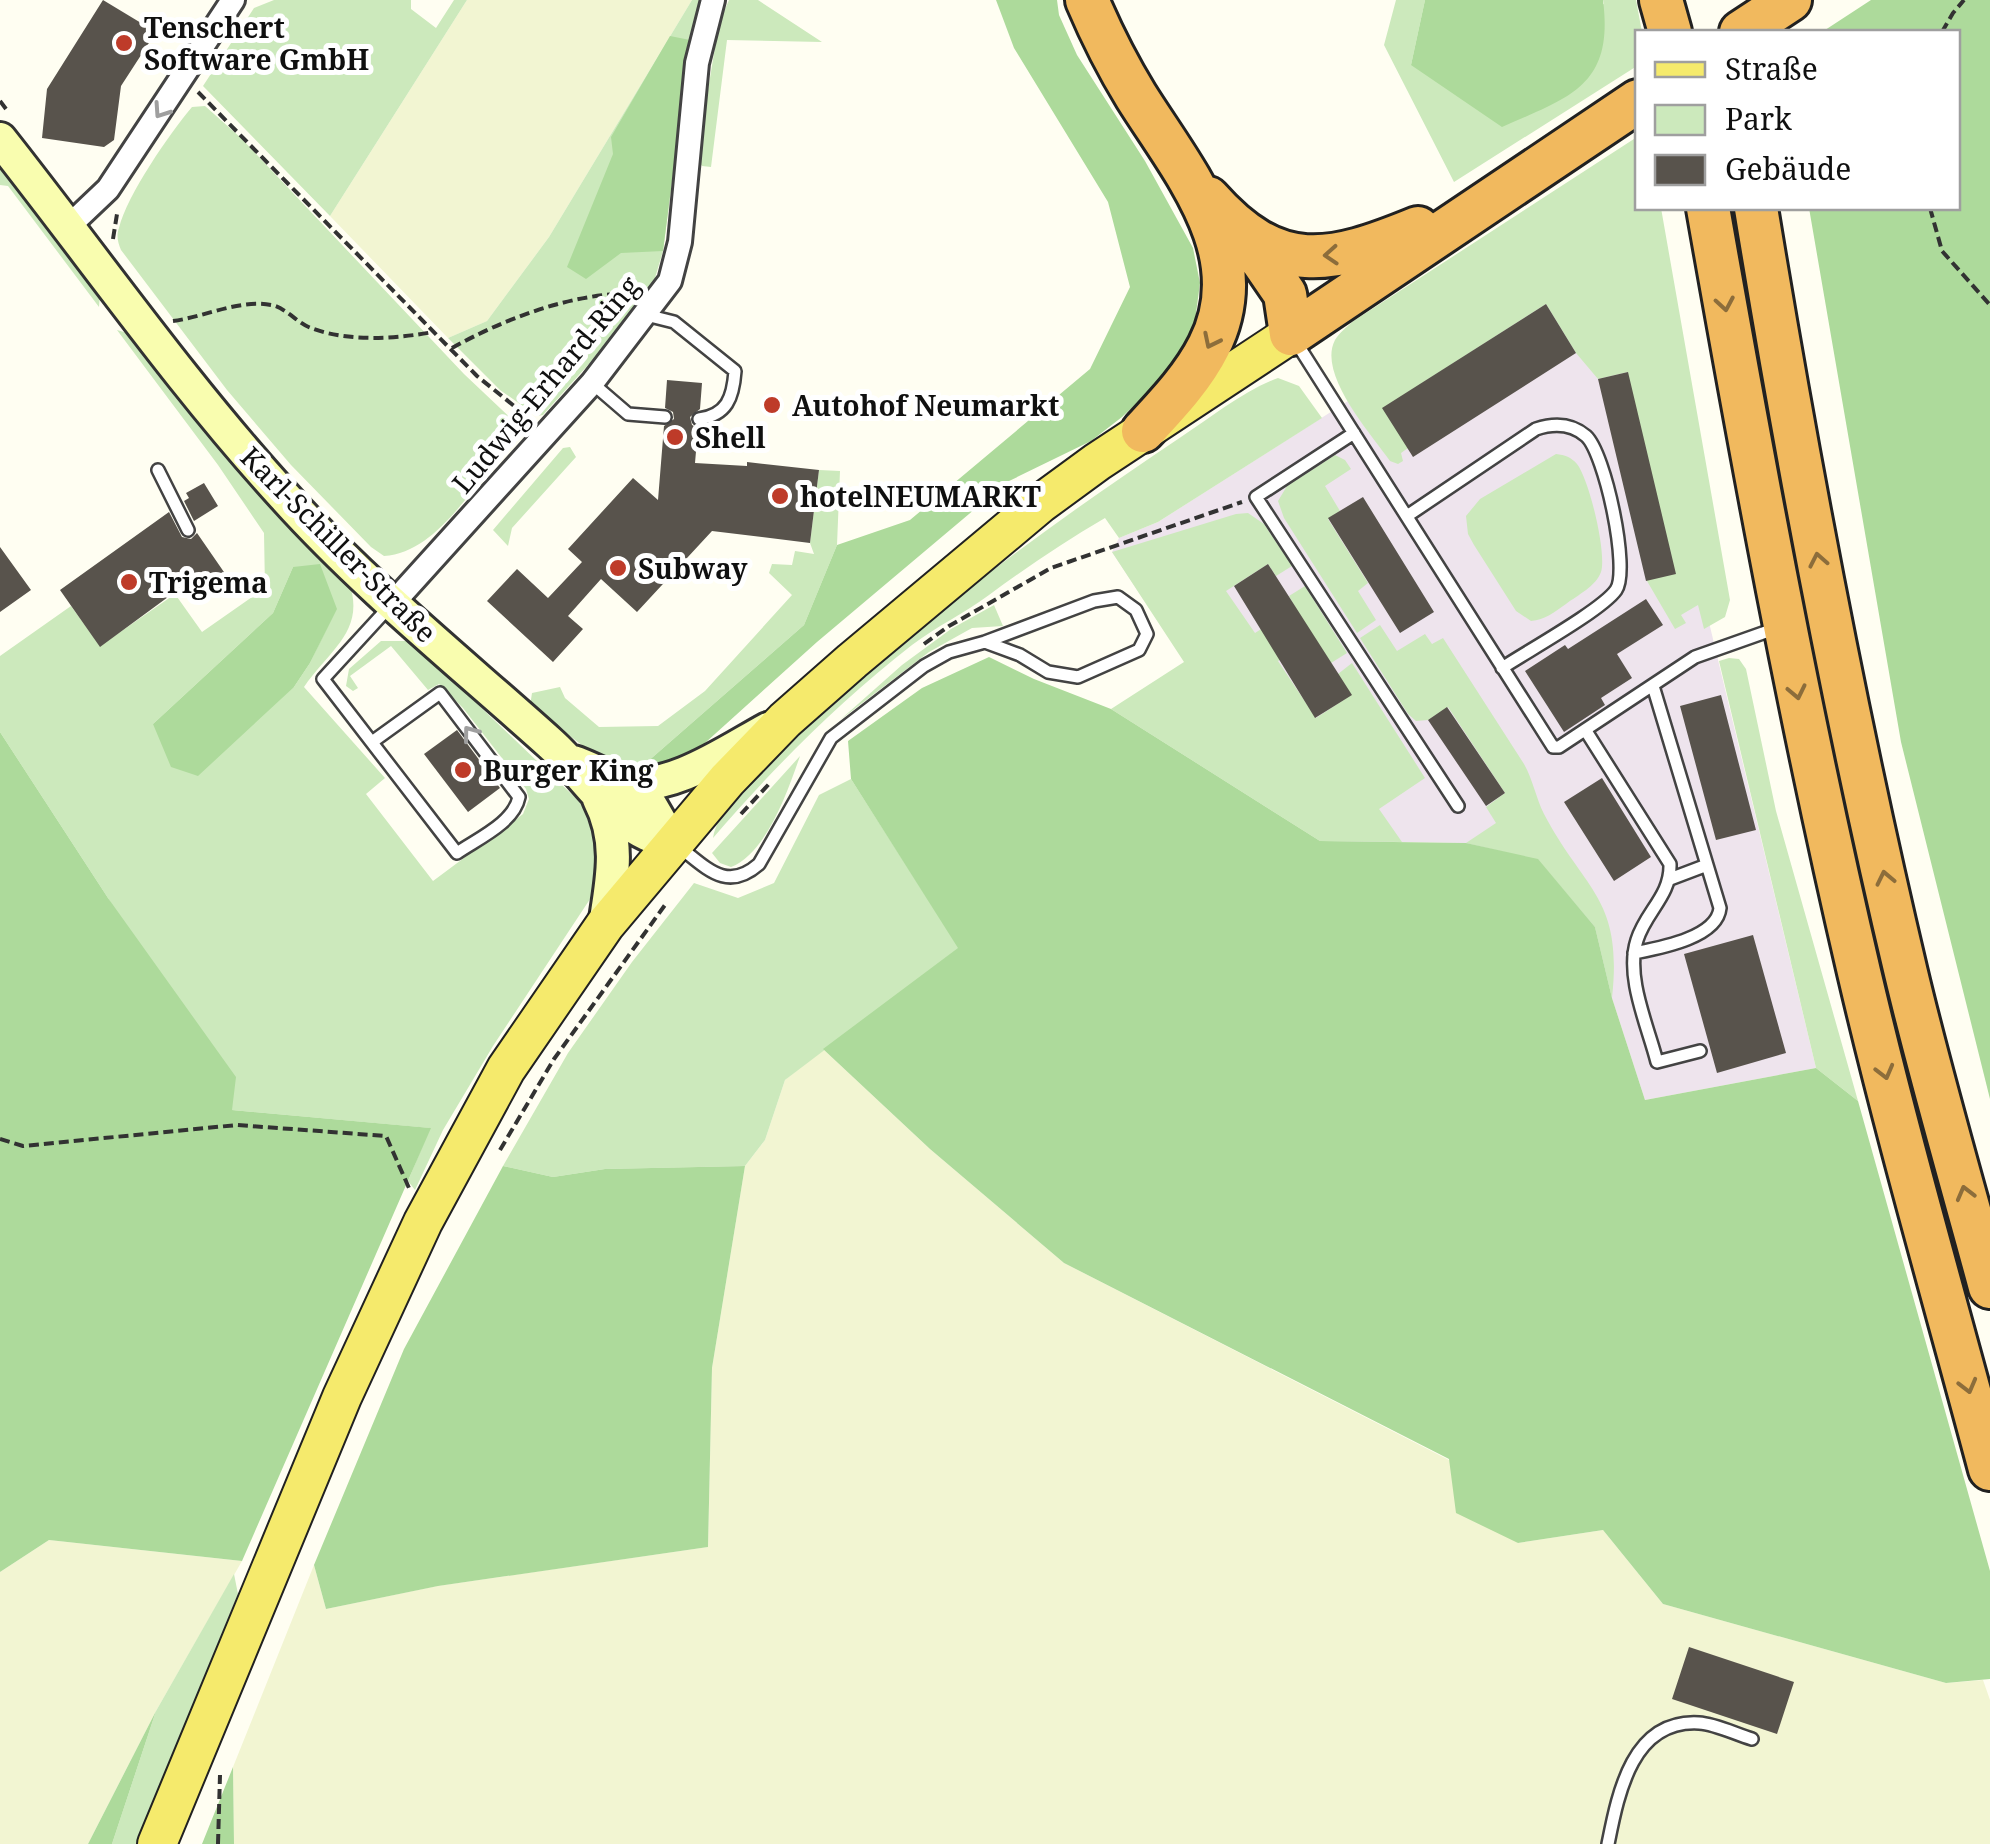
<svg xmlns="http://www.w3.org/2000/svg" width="1990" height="1844" viewBox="0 0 1990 1844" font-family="'Noto Serif',serif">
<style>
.industrial{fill:#eee4ed}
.farmland{fill:#f2f5d2}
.green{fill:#cce9bc;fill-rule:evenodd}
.forest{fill:#adda9b}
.building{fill:#58534c}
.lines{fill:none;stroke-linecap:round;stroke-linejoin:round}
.lane-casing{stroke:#434343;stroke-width:16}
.street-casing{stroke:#434343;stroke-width:28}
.secondary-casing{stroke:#323232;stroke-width:38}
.primary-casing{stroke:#212121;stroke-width:42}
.highway-casing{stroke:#212121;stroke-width:48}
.path{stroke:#323232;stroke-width:4;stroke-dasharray:10 5;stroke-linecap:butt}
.lane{stroke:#fff;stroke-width:11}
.street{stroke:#fff;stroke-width:22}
.secondary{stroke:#f9fdaf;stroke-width:32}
.primary{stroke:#f5ea6c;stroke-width:38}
.highway{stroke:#f1b95e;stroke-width:42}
.oneway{stroke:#9f9f9f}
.oneway2{stroke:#8c6d3b}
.poi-dot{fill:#be3b29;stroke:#fff;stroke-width:4}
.labels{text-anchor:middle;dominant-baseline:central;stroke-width:10;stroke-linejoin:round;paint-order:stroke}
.poi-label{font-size:28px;font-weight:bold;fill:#101010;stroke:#fff;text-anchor:start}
.street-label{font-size:28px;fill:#101010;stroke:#fff}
</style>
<rect width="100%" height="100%" fill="#fffef2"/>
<!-- industrial -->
<path class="industrial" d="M1604 185 1816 1068 1645 1100 1612 998 1595 927 1466 843 1320 841 1185 662 1112 552 1119 538 1158 522 1348 401Z"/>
<!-- farmland -->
<path class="farmland" d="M467 0H692L549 237 487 321 448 338 330 216Z
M823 1049 930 1149 1064 1263 1449 1460 1518 1543 1603 1530 1663 1604 1946 1683 1983 1680 1990 1700V1844H234L233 1767 314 1565 326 1609 437 1586 708 1547 712 1368 745 1166 765 1140 785 1080Z
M49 1540 242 1561 156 1711 88 1844H0V1572Z"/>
<!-- green -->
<path class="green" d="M274 0H411V9L436 28 454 0H467L330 216 203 86 254 8Z
M692 0H702L690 40 663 251 652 288 622 327 543 415 537 416 500 390 448 338 487 321 549 237Z
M729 0H758L822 42 727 40 711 167 702 166 698 160V151L719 23Z
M1396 0H1425L1411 65 1604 4 1603 0H1636L1642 32H1638L1637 66 1454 182 1384 45Z
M205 106 241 138 464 374 519 426V435C478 473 443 552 384 556L371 547 291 465 227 390 121 250C118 243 116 236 119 228 127 195 170 133 192 107Z
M1637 137 1638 208H1661L1730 600 1725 617 1704 629 1698 605 1681 615 1686 623 1675 629 1647 581 1628 372 1598 379 1576 353 1546 304 1383 408 1408 448 1401 453 1403 461 1398 464 1390 461C1371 434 1317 374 1335 340 1339 333 1347 327 1352 322Z
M0 158 100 293 99 307 8 186 0 185Z
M117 330 134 335 349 582C366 631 330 649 304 687L385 778 366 794 433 881 523 814 529 799 526 789 463 708 439 684 428 690 391 646 350 676 358 688 353 691 346 686 349 669 381 641H409L424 653 584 806 601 838 596 890 493 1046 443 1130 415 1190 408 1181 430 1128 232 1110 108 898 0 732V656L71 606 100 646 175 594 202 632 265 588 264 533 218 465ZM293 567 336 609 310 663 294 687 153 724 273 613Z
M1278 378 1299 386 1322 418 1158 522 1119 538 1105 518C1064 542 1027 567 989 595 965 613 937 626 912 645 838 703 774 767 713 838 718 808 751 782 772 761 895 637 1036 534 1181 437 1212 417 1243 391 1278 378Z
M570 447 576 457 512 528 508 546 493 530 563 448Z
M1556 454C1565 455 1571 457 1577 464 1589 479 1607 553 1601 572 1596 586 1578 595 1566 604 1554 612 1545 620 1531 621L1516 611 1474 545 1468 534 1466 516 1480 499Z
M1335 455 1345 460 1351 469 1325 486 1340 511 1328 519 1368 583 1358 591 1376 620 1357 633 1284 518 1278 501 1287 486Z
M819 470 840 471 837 545 804 625 638 770 603 761 530 706 532 693 560 687 565 698 599 727 658 726 705 691 792 595 769 573 772 564 792 565 795 551 814 554 810 543Z
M1248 513 1264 524 1292 566 1276 576 1268 564 1226 591 1255 633 1295 607 1289 596 1305 586 1347 653 1331 663 1314 637 1278 661 1316 718 1351 695 1338 674 1352 663 1425 778 1379 809 1402 842 1320 841 1111 709 1184 662 1112 552 1236 514Z
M994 605 1003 626 972 628 929 652 840 720 902 665 951 629Z
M1380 625 1397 651 1425 634 1432 644 1443 638 1524 764C1533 780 1536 798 1544 814 1585 892 1623 897 1612 998L1595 927 1538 860 1466 843 1496 823 1486 807 1505 793 1448 707 1428 720 1416 721 1408 714 1360 638Z
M1729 658 1739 659 1746 669 1776 811 1858 1101 1816 1068 1719 661Z
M800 756C788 790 767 853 731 867L720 863 712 853Z
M851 779 959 948 785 1080 765 1140 745 1166 605 1169 553 1177 503 1166 568 1053 632 962 694 883 738 898 774 883 819 795Z
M234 1574 238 1594 136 1844H112L156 1711Z"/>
<!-- forest -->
<path class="forest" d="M996 0H1057L1059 15 1077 55 1145 161 1193 248 1200 283 1193 336 1160 381 1122 417 1091 441 1007 482 817 642 695 752 668 765 638 770 804 625 837 545 910 520 1090 369 1130 287 1108 202 1014 48Z
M1425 0H1603C1614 86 1570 97 1502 127L1411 65Z
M1871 0H1990V1099L1901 742 1809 208H1958V32H1822Z
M670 36 690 40 663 251 621 253 586 279 567 267 613 154 611 137Z
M320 564 337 609 310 663 294 687 198 776 171 767 153 724 273 613 293 567Z
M989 657 1034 679 1111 709 1320 841 1466 843 1538 859 1595 927 1612 998 1645 1100 1816 1068 1858 1101 1990 1571V1679L1946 1683 1663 1604 1603 1530 1518 1543 1456 1513 1449 1459 1064 1263 930 1149 823 1049 958 948 851 779 848 741 922 688Z
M0 732 108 898 236 1077 232 1110 431 1128 242 1561 49 1540 0 1572Z
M503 1166 553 1177 605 1169 745 1166 712 1368 708 1547 438 1586 326 1609 314 1565 404 1349Z
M156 1711 112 1844H88Z
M233 1767 234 1844H202Z"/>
<!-- building -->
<path class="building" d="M103 0 156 32 121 86 114 140 104 147 42 138 47 89Z
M1546 304 1576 353 1413 457 1382 408Z
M1628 372 1676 574 1646 581 1598 379Z
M667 380 702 383 700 409 690 417 692 425 698 428 695 463 747 466V462L819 470 810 543 712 531 637 612 601 579 568 616 583 629 553 662 487 601 517 569 548 598 582 562 568 549 633 478 658 500 664 426 674 419 673 412 665 408Z
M204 483 218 506 194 521 184 501 189 498 186 493Z
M1363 497 1434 612 1400 633 1328 518Z
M169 512 182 537 191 539 197 533 226 575 207 588 198 575 100 647 60 590Z
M0 547 31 590 0 612Z
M1268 564 1352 695 1315 718 1234 586Z
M1646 599 1663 625 1617 654 1632 678 1601 698 1605 705 1564 732 1525 671 1565 645 1568 649Z
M1721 695 1756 830 1716 840 1680 706Z
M1447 707 1505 793 1486 806 1428 720Z
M457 730 500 788 468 812 424 754Z
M1602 778 1651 857 1614 881 1564 802Z
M1753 935 1786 1053 1717 1073 1684 954Z
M1689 1647 1794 1682 1777 1734 1672 1699Z"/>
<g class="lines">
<defs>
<path id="lane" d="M646 315 674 322 735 371C733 398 727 415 699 419
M1296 342 1553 747H1559L1695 657 1777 628
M592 383 628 414 665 417
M1354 433 1256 497 1458 806
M158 470 188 530
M1407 516 1536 429C1554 423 1571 423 1586 436 1605 453 1630 570 1616 590 1602 610 1526 652 1502 668
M1586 731 1670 864C1671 896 1646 911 1637 940 1625 977 1648 1026 1657 1062L1700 1051
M372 742 440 693 519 797C514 823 477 839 457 853L323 679 390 606
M678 846C706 867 726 893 759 864L831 738 924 666 949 652 985 642 1020 655 1048 672 1078 677 1139 650 1147 634 1136 610 1118 597 1094 601 985 642
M1670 879 1707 865
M1634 953C1659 948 1717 938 1720 908L1653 686
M1608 1844C1618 1794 1632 1719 1699 1723 1716 1724 1735 1734 1752 1739"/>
<path id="street" d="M68 227 108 189 233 0
M393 603 592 383 670 281 680 242 697 63 713 0"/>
<path id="secondary" d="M0 139C94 258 181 383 284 496 365 586 461 663 551 744 590 779 617 833 672 842
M573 762C589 767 607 778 623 782 669 793 729 750 768 729
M624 783 651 806 672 842
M599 799C621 841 612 881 605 925"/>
<path id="primary" d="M157 1844 342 1397 423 1222 506 1069 605 925 727 780 785 720 852 661 1041 503 1097 462 1291 334"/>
<path id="highway" d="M1087 0C1101 33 1117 65 1136 96 1183 171 1256 254 1209 346 1193 378 1167 405 1143 431
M1661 0 1670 32
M1741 32 1790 0
M1208 198C1278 277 1330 264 1418 228
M1708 208C1753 464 1800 719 1859 972 1898 1139 1946 1304 1990 1469
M1756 208C1798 464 1846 720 1906 973 1931 1078 1962 1183 1990 1287
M1246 237 1285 294 1291 334
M1291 334 1638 101"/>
</defs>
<!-- lane casing -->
<use href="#lane" class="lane-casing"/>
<!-- street casing -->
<use href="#street" class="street-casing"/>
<!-- secondary casing -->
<use href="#secondary" class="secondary-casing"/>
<!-- primary casing -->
<use href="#primary" class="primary-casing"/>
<!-- highway casing -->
<use href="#highway" class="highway-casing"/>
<!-- path -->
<path class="path" d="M1942 32 1953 13 1964 0
M198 92 477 376 529 418
M0 101 9 113
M1930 208 1942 251 1990 305
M113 239 117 214
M173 321C204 317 240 299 271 305 285 307 297 323 311 328 347 342 396 339 433 332
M452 348C502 320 573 292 632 294
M924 644 949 626 1051 568 1242 502
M741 814 769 784
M0 1139 23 1146 237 1125 386 1136 409 1188
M500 1150 554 1059 665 905
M218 1844 220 1775"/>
<!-- lane -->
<use href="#lane" class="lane"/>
<!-- street -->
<use href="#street" class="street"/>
<!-- secondary -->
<use href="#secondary" class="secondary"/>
<!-- primary -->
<use href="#primary" class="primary"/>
<!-- highway -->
<use href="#highway" class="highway"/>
</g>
<!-- one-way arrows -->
<defs><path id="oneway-chevron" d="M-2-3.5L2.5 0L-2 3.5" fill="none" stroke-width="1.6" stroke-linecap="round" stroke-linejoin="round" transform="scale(2.5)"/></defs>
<g class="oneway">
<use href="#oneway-chevron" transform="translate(161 111) rotate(124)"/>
<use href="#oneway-chevron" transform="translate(470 733) rotate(-127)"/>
</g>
<g class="oneway2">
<use href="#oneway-chevron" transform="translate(1331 255) rotate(176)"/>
<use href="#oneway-chevron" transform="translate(1725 304) rotate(80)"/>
<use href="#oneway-chevron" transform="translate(1211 341) rotate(116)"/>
<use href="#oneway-chevron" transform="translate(1818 560) rotate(-101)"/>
<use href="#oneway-chevron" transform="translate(1797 692) rotate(78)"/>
<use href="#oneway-chevron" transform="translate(1885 878) rotate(-102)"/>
<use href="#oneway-chevron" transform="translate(1885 1072) rotate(75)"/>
<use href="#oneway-chevron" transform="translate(1965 1193) rotate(-105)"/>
<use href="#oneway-chevron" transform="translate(1968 1386) rotate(75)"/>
</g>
<!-- markers -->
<g class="poi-dot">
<circle cx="124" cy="43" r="10"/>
<circle cx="772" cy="405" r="10"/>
<circle cx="675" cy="437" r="10"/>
<circle cx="780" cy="496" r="10"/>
<circle cx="618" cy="568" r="10"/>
<circle cx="129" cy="582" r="10"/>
<circle cx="463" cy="770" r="10"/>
</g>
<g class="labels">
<!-- poi labels -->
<g class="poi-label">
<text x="144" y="27">Tenschert<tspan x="144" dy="32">Software GmbH</tspan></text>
<text x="792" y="405">Autohof Neumarkt</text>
<text x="695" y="437">Shell</text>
<text x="800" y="496">hotelNEUMARKT</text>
<text x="638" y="568">Subway</text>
<text x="149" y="582">Trigema</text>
<text x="483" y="770">Burger King</text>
</g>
<!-- street labels -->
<g class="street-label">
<text transform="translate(545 384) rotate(-50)">Ludwig-Erhard-Ring</text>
<text transform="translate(339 544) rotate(45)">Karl-Schiller-Straße</text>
</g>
</g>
<!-- legend -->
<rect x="1635" y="30" width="325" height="180" fill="#ffffff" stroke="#9f9f9f" stroke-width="2.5"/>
<rect x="1655" y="62" width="50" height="15" fill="#f5ea6c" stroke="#9f9f9f" stroke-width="2.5"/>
<text x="1725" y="80" font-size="30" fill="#101010">Straße</text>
<rect x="1655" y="105" width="50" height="30" fill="#cce9bc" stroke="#9f9f9f" stroke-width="2.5"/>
<text x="1725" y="130" font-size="30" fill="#101010">Park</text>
<rect x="1655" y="155" width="50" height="30" fill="#58534c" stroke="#9f9f9f" stroke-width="2.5"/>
<text x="1725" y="180" font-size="30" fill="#101010">Gebäude</text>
</svg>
